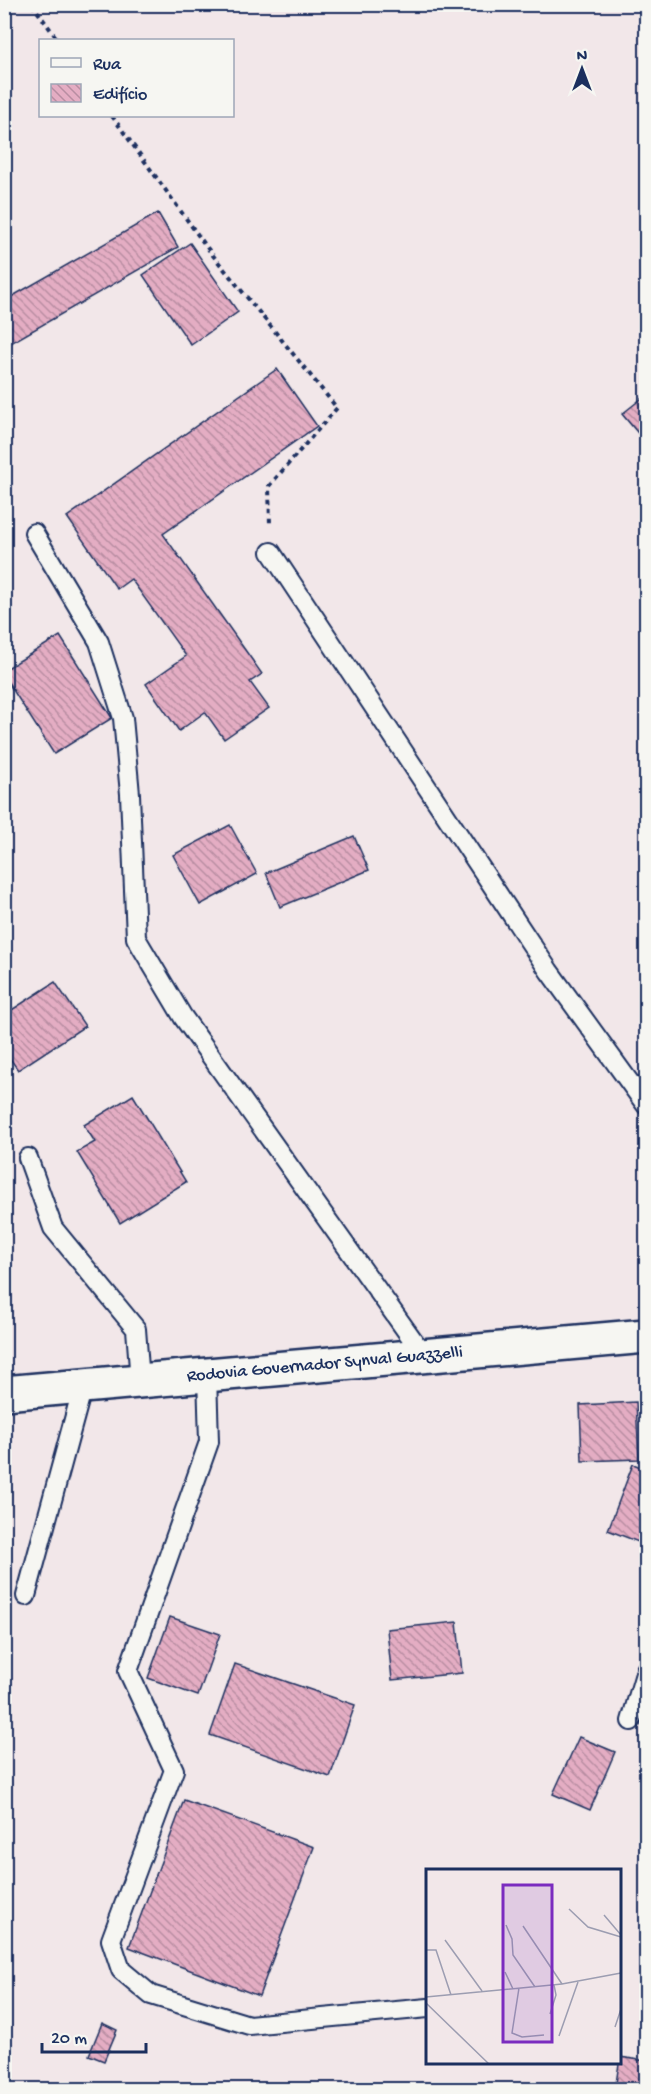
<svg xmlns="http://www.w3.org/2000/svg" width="651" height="2094" viewBox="0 0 651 2094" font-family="'Gochi Hand',sans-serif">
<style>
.building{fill:url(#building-back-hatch);stroke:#1b2f5e;stroke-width:1.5}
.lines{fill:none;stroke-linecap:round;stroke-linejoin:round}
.lane-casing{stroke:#1b2f5e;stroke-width:22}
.secondary-casing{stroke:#1b2f5e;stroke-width:38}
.path{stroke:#1b2f5e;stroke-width:4;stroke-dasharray:4.5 4.5;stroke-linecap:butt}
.lane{stroke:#f6f6f2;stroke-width:18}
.secondary{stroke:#f6f6f2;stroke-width:33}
.labels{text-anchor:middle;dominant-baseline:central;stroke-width:4.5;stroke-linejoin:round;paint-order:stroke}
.street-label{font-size:18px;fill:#1b2f5e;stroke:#f6f6f2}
.inset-road{fill:none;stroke:#9c9db1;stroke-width:1.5}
.view{fill:#7b2cbf;fill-opacity:0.15;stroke:#7b2cbf;stroke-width:3}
.inset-edge{fill:none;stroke:#1b2f5e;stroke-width:3}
</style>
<defs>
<pattern id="building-back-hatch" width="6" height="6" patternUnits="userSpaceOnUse" patternTransform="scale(1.5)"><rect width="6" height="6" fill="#e4adc3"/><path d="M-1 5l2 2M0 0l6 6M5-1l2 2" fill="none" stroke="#b88da2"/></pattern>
</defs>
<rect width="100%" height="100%" fill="#f2e7e9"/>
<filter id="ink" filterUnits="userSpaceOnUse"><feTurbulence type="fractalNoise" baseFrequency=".0167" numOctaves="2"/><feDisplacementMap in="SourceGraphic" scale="12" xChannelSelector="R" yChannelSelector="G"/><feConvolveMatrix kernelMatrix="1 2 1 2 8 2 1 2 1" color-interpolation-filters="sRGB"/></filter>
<g filter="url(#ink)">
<!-- building -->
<path class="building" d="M158 213 178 247 4 347V301Z
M190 243 238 312 191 345 143 275Z
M277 369 317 426 163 534 262 674 250 682 269 708 224 739 205 712 179 731 146 684 186 656 131 579 117 589 67 517Z
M646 395V435L642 438 622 414Z
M60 636 112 718 54 754 4 676V670Z
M230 825 257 874 200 905 173 855Z
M354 836 369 870 280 907 266 873Z
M55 982 85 1026 18 1070 4 1050V1015Z
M133 1095 186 1182 120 1223 77 1152 95 1142 84 1125Z
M636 1402 639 1459 582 1461 580 1405Z
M633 1464 646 1469V1545L608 1530Z
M170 1617 220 1634 198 1696 148 1678Z
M457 1622 462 1673 392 1680 387 1629Z
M235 1664 355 1705 330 1777 210 1735Z
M579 1737 615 1752 590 1810 553 1794Z
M184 1800 314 1847 259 1996 129 1947Z
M102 2023 117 2030 104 2061 89 2055Z
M620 2057 646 2061V2090H615Z"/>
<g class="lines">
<defs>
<path id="lane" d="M34 533 99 642 123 718 130 794 136 938 183 1017 425 1357
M271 552 549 971 646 1105
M28 1158 53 1228 136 1329 140 1381
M207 1375 209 1442 128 1671 174 1770 111 1940 121 1970 151 1995 249 2025 428 2008
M26 1596 83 1386
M631 1721 646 1670"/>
<g id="secondary">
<path id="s1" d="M4 1393 646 1336"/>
</g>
</defs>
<!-- lane casing -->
<use href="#lane" class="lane-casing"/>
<!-- secondary casing -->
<use href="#secondary" class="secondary-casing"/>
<!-- path -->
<path class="path" d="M32 4 58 40
M112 116 211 253 337 408 269 486 270 525"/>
<!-- lane -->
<use href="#lane" class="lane"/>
<!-- secondary -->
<use href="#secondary" class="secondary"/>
</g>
</g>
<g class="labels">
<!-- street labels -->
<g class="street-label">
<text stroke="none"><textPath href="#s1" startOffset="322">Rodovia Governador Synval Guazzelli</textPath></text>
</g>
</g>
<!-- overview -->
<g transform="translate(426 1869)">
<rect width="195" height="195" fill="#f2e7e9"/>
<path class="inset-road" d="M143 40 162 58 195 68M178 46 195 66M80 56 86 70 87 86 109 118M97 57 136 115M19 71 56 122M0 81H10L25 126M79 103 87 120M93 119 86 164 96 168 118 166M0 128 136 115 195 104M0 134 63 195M124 145 130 126 128 116M189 158 195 140M133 167 152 113"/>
<path class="view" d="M77 16H126V173H77Z"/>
<rect width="195" height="195" class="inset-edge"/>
</g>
<!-- margin -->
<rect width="651" height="2094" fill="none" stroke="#f6f6f2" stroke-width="24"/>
<rect x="12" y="12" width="627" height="2070" fill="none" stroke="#1b2f5e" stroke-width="2" filter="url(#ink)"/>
<!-- legend -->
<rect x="39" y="39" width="195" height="78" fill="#f6f6f2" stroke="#9ea6b7" stroke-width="1.5"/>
<rect x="51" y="58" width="30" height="9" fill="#f6f6f2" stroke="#9ea6b7" stroke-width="1.5"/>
<text x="93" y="69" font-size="18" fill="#1b2f5e">Rua</text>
<rect x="51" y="84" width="30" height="18" fill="url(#building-back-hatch)" stroke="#9ea6b7" stroke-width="1.5"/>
<text x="93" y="99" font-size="18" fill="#1b2f5e">Edifício</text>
<!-- north arrow -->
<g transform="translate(582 69)" stroke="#f6f6f2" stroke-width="4.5" paint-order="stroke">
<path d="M0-4.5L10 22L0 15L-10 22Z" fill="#1b2f5e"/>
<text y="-9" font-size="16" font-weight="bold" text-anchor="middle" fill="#1b2f5e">N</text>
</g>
<!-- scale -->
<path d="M42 2043v9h104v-9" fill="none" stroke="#1b2f5e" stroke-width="3"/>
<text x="51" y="2043" font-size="18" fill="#1b2f5e" stroke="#f6f6f2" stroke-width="4.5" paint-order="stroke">20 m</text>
</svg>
